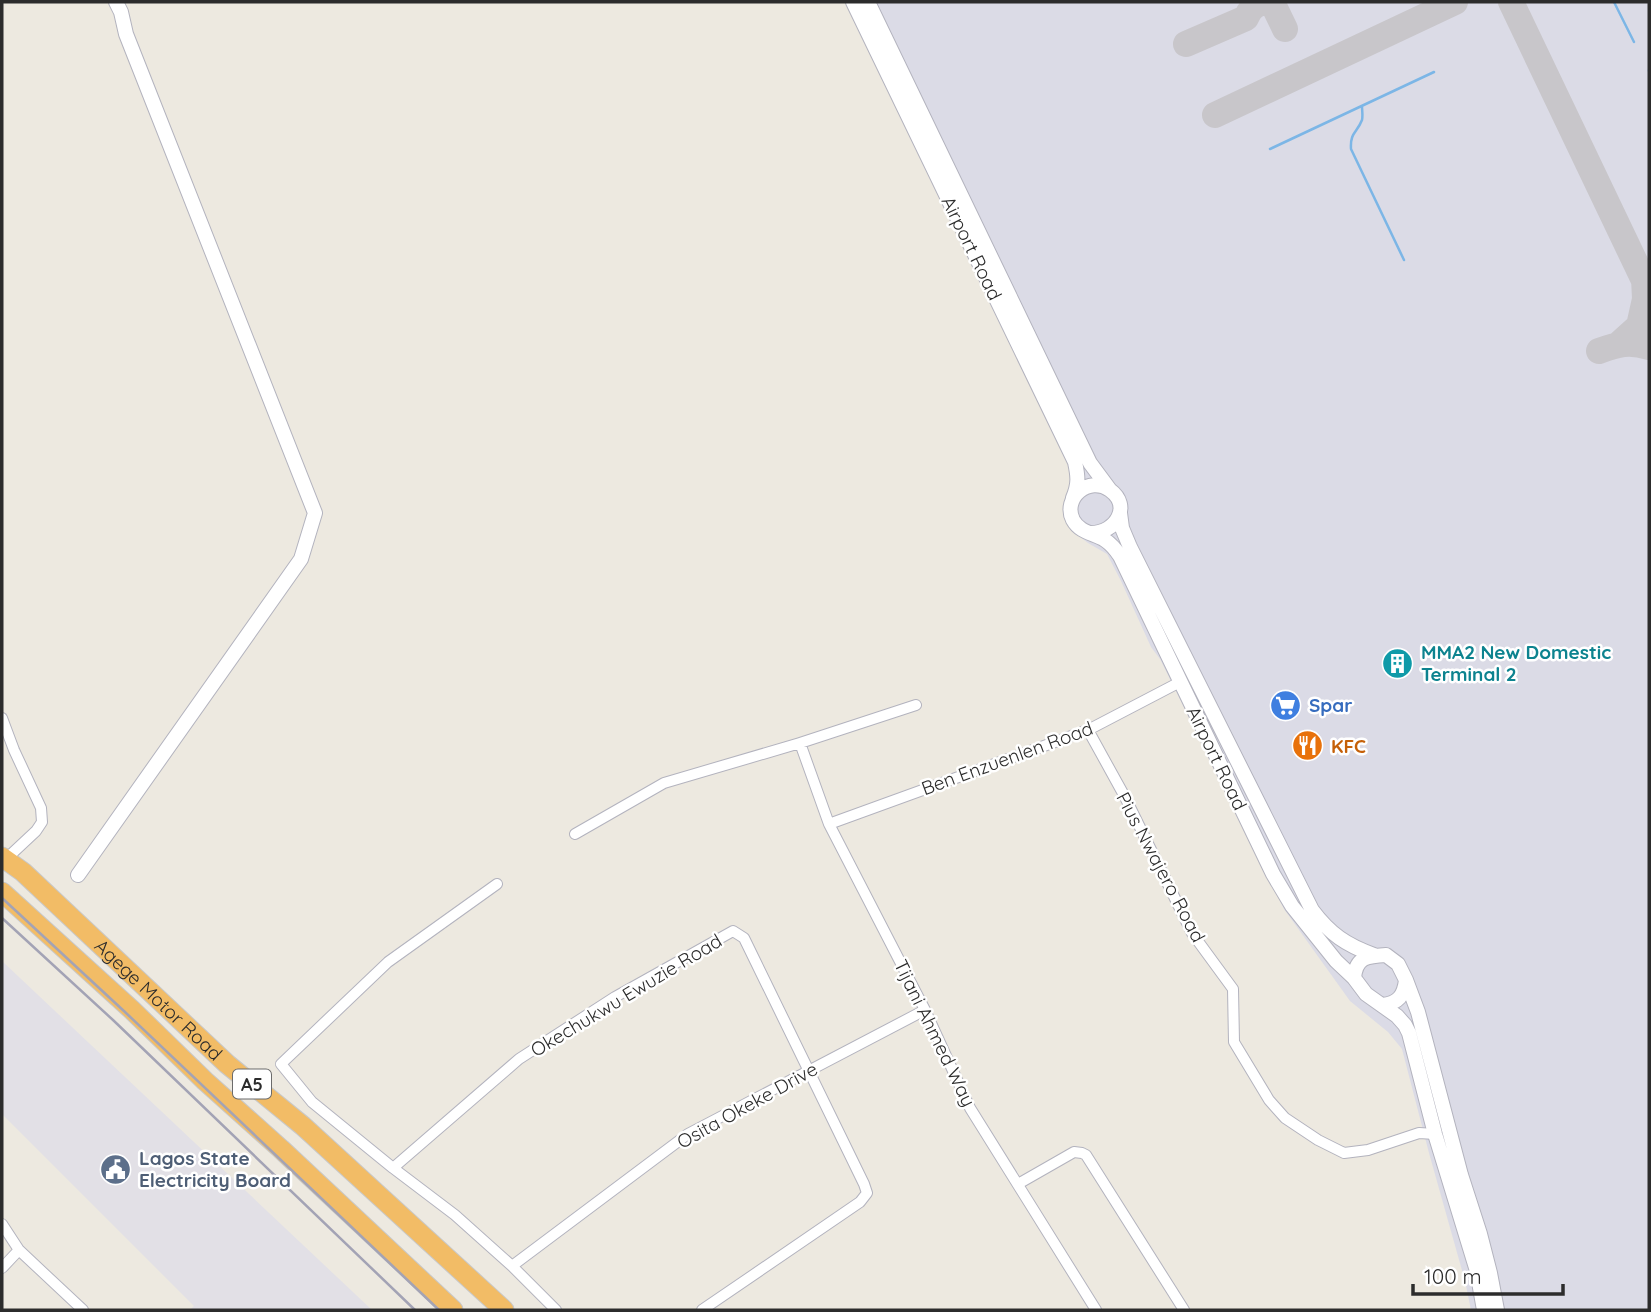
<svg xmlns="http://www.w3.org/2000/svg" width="1651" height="1312" viewBox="0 0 1651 1312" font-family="Quicksand,sans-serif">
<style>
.industrial{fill:#e2e0e6}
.airport{fill:#dbdbe6}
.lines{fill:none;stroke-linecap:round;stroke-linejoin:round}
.stream{stroke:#7cb6e6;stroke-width:2.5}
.taxiway{stroke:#c8c6ca;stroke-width:26}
.street-casing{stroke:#b3b3be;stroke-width:12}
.secondary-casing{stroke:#b3b3be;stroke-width:16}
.highway-casing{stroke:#c8c8c8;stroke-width:21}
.street{stroke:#fff;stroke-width:10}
.secondary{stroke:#fff;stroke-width:14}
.highway{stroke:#f2bc66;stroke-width:19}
.rail{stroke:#a3a3b5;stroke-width:2.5}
.labels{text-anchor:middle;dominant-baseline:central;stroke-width:5;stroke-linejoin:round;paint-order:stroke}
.shield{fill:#fff;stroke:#6b6b6b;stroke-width:2}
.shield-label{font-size:18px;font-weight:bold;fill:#2c2c2c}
.street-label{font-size:19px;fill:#2c2c2c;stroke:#fff}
.culture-label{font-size:19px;font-weight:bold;fill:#0d838f;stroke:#fff;text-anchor:start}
.shop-label{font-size:19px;font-weight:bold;fill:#366cbe;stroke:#fff;text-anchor:start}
.food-label{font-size:19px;font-weight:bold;fill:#c56008;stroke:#fff;text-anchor:start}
.service-label{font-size:19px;font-weight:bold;fill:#4e5e75;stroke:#fff;text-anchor:start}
</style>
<rect width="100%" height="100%" fill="#ede9e0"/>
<!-- industrial -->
<path class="industrial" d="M2 961 372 1310H190L194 1306 2 1114Z"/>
<!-- airport -->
<path class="airport" d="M849 2H1649V1310H1471L1465 1281 1429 1153 1402 1049 1388 1032 1350 1001 1284 909 1160 659 1151 647 1121 581 1107 554 1088 543 1071 530 1065 519V510L1072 481 1067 461Z"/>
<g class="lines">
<!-- stream -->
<path class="stream" d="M1614 2 1634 42
M1649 70V71
M1362 106C1362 111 1363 115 1362 120 1357 133 1350 132 1351 149L1404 260
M1270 149 1434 72"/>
<!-- taxiway -->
<path class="taxiway" d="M1272 2 1285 29
M1511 2 1649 291
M1186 44 1246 18C1252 4 1258 3 1273 2
M1215 115 1455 2
M1619 344 1639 326 1645 299 1644 278
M1599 351C1618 344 1629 341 1649 347"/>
<defs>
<path id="street" d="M2 718 14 750 41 808 42 822 36 831 5 860
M1088 730 1125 797 1192 933 1233 989 1234 1042 1269 1100 1285 1118 1318 1140 1344 1153 1368 1150 1419 1133 1435 1134
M800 743 829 824 925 1010 970 1108 1096 1310
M829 824 1088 730 1180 682
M575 834 664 783 800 743 916 705
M497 884 388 962 281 1064 312 1102 393 1168 455 1215 512 1266 556 1310
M393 1168 519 1059 615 997 733 931 744 938 864 1184 867 1193 860 1202 702 1310
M1018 1184 1074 1152 1082 1153 1086 1155 1184 1310
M2 1224 19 1250 83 1310
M512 1266 688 1134 925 1010
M2 1268 19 1250"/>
<path id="secondary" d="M853 2 1075 462C1078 476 1079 484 1073 498
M868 2 1090 463 1110 490
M1120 513 1122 528 1130 547 1312 910C1330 934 1346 945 1374 955
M1091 533C1116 533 1132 506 1110 490 1089 475 1062 498 1073 520 1080 533 1094 533 1105 540 1111 544 1116 550 1120 556L1273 874 1292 906 1336 961 1354 978 1366 994 1397 1016 1405 1025 1409 1033 1435 1134 1477 1271 1484 1310
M78 875 301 559 315 513 126 34 121 12 116 2
M1354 978C1356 957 1367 956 1386 955L1398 964 1406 980 1418 1012 1461 1175 1480 1234 1490 1273 1497 1310
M1383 1005C1398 1003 1404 996 1406 980"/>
<g id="highway">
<path id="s1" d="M2 857 23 872 227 1064 303 1126 504 1310"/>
<path d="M2 892 132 1010 205 1081 281 1149 453 1310"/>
</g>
</defs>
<!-- street casing -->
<use href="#street" class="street-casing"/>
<!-- secondary casing -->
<use href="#secondary" class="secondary-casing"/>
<!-- highway casing -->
<use href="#highway" class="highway-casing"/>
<!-- street -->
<use href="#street" class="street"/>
<!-- secondary -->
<use href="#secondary" class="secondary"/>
<!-- highway -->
<use href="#highway" class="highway"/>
<!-- rail -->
<path class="rail" d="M2 898 125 1012 439 1310
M2 918 113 1020 415 1310"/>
</g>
<!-- icons -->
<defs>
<symbol id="building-disc" viewBox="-11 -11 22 22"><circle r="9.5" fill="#0f9aa8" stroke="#fff"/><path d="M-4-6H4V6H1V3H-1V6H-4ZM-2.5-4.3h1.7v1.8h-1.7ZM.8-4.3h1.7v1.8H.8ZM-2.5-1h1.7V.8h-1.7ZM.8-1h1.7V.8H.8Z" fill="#fff"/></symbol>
<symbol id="supermarket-disc" viewBox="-11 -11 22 22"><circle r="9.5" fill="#3f7fe0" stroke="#fff"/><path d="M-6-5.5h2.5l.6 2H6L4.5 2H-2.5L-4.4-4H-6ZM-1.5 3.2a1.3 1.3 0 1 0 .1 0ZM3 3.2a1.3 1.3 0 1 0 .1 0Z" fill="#fff"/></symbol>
<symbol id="restaurant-disc" viewBox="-11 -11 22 22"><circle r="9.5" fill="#e8710a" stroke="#fff"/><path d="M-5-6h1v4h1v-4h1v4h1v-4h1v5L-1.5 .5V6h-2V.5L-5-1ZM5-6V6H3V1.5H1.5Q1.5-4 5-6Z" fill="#fff"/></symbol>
<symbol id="civic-disc" viewBox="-11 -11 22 22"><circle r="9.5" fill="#5c6f8a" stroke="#fff"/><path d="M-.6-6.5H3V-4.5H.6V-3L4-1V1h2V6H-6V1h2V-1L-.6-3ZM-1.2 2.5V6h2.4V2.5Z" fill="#fff"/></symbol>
</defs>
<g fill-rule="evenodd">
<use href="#building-disc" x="1380" y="646" width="35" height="35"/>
<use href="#supermarket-disc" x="1268" y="688" width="35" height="35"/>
<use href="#restaurant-disc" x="1290" y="728" width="35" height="35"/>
<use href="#civic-disc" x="98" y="1152" width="35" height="35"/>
</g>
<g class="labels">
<!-- shield labels -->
<rect class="shield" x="233" y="1069.5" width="38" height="29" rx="5"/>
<g class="shield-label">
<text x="252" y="1084">A5</text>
</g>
<!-- street labels -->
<g class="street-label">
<text transform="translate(972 248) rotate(64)">Airport Road</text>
<text transform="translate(1007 758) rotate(-20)">Ben Enzuenlen Road</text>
<text transform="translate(1217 758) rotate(64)">Airport Road</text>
<text transform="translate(1161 867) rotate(62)">Pius Nwajero Road</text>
<text transform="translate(626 995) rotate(-31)">Okechukwu Ewuzie Road</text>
<text stroke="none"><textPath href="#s1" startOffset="212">Agege Motor Road</textPath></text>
<text transform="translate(935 1033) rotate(64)">Tijani Ahmed Way</text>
<text transform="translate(747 1105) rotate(-29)">Osita Okeke Drive</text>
</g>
<!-- culture labels -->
<g class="culture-label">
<text x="1421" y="652">MMA2 New Domestic<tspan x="1421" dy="22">Terminal 2</tspan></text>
</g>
<!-- shop labels -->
<g class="shop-label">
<text x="1309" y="705">Spar</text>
</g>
<!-- food labels -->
<g class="food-label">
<text x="1331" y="746">KFC</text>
</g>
<!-- service labels -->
<g class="service-label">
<text x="139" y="1158">Lagos State<tspan x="139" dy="22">Electricity Board</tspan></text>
</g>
</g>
<!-- border -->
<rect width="1651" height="1312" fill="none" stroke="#2c2c2c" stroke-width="7"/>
<!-- scale -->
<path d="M1413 1284v10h150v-10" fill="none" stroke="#2c2c2c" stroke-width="3.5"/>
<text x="1424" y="1284" font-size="21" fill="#2c2c2c" stroke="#ffffff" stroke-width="5" paint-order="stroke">100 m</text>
</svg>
